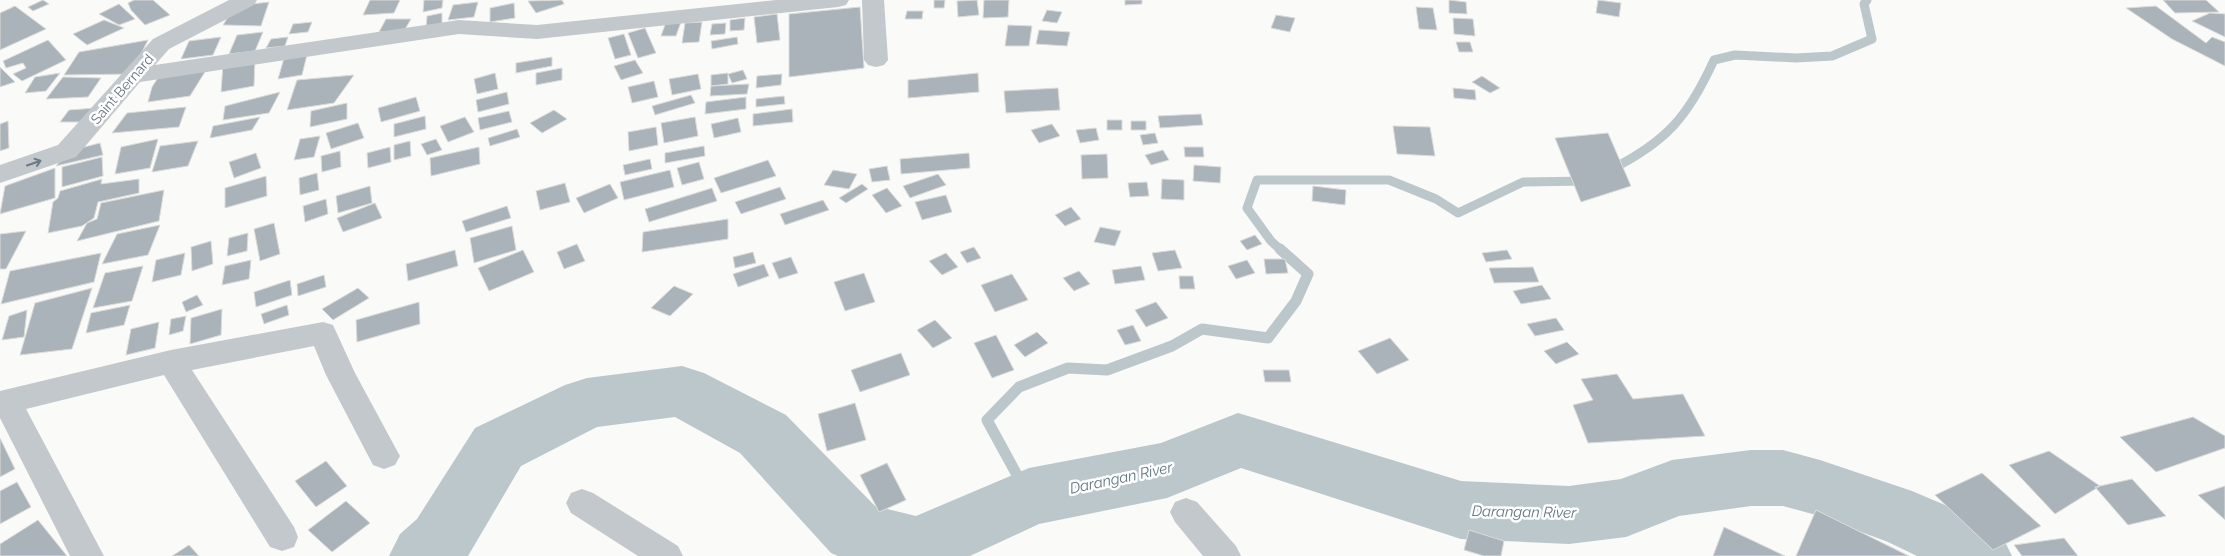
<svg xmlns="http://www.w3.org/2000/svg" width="2225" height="556" viewBox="0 0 2225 556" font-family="Raleway,sans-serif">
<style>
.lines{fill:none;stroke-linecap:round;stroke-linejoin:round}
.stream-far1{stroke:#bbc7cb;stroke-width:9}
.stream{stroke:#bbc7cb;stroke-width:11}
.river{fill:#bbc7cb;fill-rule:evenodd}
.building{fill:#aab3b9;stroke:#dcdcda}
.minor{fill:#c3c8cc;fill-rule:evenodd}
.oneway{stroke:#6a7a87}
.labels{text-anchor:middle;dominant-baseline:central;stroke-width:5;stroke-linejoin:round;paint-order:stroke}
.street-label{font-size:14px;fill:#657683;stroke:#fff}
.water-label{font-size:15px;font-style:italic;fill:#60757c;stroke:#fff}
</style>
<rect width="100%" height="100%" fill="#fafaf8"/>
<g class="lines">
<!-- stream-far1 -->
<path class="stream-far1" d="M1610 170C1666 142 1688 117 1714 60L1735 55 1796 58 1832 56 1872 39 1864 4 1867 0
M1281 250 1271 241 1247 208 1257 180H1389L1436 199 1458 213 1523 182 1586 181"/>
<!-- stream -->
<path class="stream" d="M1029 497 987 420 1019 387 1068 368 1107 370 1172 346 1202 329 1268 338 1296 301 1308 274 1280 249"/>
<!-- river -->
<path class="river" d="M682 366 704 373 786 415 875 506 916 516 1029 468 1161 443 1238 413 1461 481 1569 486 1621 479 1672 460 1751 450H1783L1820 460 1912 491 1992 525 2001 534 2012 556H1917L1888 542 1816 515 1783 506H1751L1679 516 1626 537 1569 544 1461 539 1241 468 1167 498 1039 524 970 556H838L831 553 740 453 675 417 597 427 521 466 468 556H389L400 534 417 519 475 428 565 385 587 378Z"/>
</g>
<!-- building -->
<path class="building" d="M43 0 49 4 33 11 28 7Z
M134 0H153L170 15 145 25 131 10 128 3Z
M370 0H400L394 13 363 15Z
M424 0H443L442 8 423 12Z
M562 0 564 4 536 13 528 1Z
M934 0H945L944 8H934Z
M977 0 979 15 958 17 957 1Z
M984 0H1009L1008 17 983 18Z
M1125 0H1142V4L1125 5Z
M1449 0 1466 2 1467 14 1449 13Z
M1598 0 1621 3 1619 17 1596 13Z
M2163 0H2206L2219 12 2175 13Z
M269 2 261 26 223 25 235 6Z
M478 2 474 17 448 20 453 5Z
M514 3 515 18 490 22V8Z
M119 4 135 19 119 25 99 14Z
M15 6 46 29 0 50V13Z
M2156 6 2206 43 2212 37 2225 42V66L2172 39 2126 8Z
M860 7 864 68 789 77V14Z
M1416 7 1433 8 1437 30 1419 29Z
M1047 10 1062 12 1057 23 1042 21Z
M907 11H923L922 19H905Z
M442 13V26L426 29 427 16Z
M2210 13 2225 14V37L2192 21Z
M777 14 780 40 757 43 754 17Z
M1276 15 1295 18 1290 32 1271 28Z
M745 18 744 30 730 31V20Z
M1453 18 1473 19 1475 36 1454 34Z
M386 19H411L404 31 379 32Z
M104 20 124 28 87 45 73 34Z
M312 22 308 32 289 34 293 24Z
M666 22H681L676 36H661Z
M702 22 699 42 682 43 685 23Z
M726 23 725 34 710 35 712 24Z
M1008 25 1032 26 1029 46H1005Z
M645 28 656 53 638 58 628 33Z
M1039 30 1070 32 1067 46 1036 44Z
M263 32 255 51 229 54 237 35Z
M624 34 631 55 615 59 608 38Z
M221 37 213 55 181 59 189 41Z
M288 37 285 46 266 48 271 39Z
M737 37 738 44 712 49 711 41Z
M48 40 66 60 22 81 13 74 26 68 23 63 6 68 3 61Z
M148 40 131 74 64 75 79 52Z
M1456 42H1470L1473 52H1459Z
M307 55 302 75 278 79 284 58Z
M552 57V66L516 73V63Z
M255 59 254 86 221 92 223 64Z
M635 60 643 73 621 80 614 66Z
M0 67 15 82 0 87Z
M208 67 190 96 148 102 152 87 163 70Z
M562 68V80L536 85V73Z
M743 70 747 79 732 83 728 74Z
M60 73 46 91 25 93 35 77Z
M495 73 498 89 477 94 474 79Z
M728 73V84L711 86V75Z
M978 73 979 92 908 98V80Z
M698 74 701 89 672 95 669 79Z
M782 74 781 85 756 88 757 76Z
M354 75 334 103 287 110 297 80Z
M1482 76 1500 88 1490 93 1472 82Z
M63 77 101 78 88 97 46 99Z
M654 81 658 97 632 103 628 87Z
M749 84 747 94 710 96 711 86Z
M1058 88 1060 110 1006 113 1004 91Z
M1453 88 1475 90 1476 100 1454 98Z
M280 92 269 113 223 120 225 106Z
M507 92 509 104 478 112 476 100Z
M691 95 695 103 655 115 652 106Z
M784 96 785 104 756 107V99Z
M416 97 420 111 381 122 378 108Z
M746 97V109L705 114 706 102Z
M347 103V119L310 127 311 111Z
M186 107 179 127 112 133 127 113Z
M96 108 84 122H60L69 110Z
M792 109 793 122 753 126V114Z
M554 110 567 119 542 133 530 123Z
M509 111 512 122 480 130 478 118Z
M1201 114 1203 125 1160 128 1158 116Z
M425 116 426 129 394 137V124Z
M260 117 252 130 210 138 213 126Z
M465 117 474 132 448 142 440 126Z
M695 117 698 136 664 143 661 123Z
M738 118 741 132 714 138 711 124Z
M1107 120H1122V130H1107Z
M8 121 9 148 0 151V124Z
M1131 121H1146V130H1131Z
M358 123 364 138 331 149 326 133Z
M1052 124 1060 136 1039 143 1031 130Z
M1393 126 1430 127 1435 156 1397 154Z
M656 127 658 145 629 151 628 132Z
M1096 128 1099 140 1080 143 1076 130Z
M517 129 520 137 490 146 488 138Z
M1155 133 1158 143 1143 145 1140 135Z
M1608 133 1631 186 1581 202 1555 138Z
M320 136 314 157 294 160 300 139Z
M158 139 150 168 115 174 121 147Z
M436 139 442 150 427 155 421 144Z
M198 141 188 166 152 172 160 146Z
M410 141 411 156 394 160V145Z
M100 143 103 155 56 166 69 151Z
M704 146 705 156 665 163V153Z
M390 147 391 162 368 168 367 153Z
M479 147 480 164 431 176 430 158Z
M1184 147H1203L1204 157H1185Z
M1163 150 1169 160 1151 165 1145 155Z
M340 151 341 167 322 172 321 156Z
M256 153 261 168 234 178 229 162Z
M969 153 970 168 901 174 900 159Z
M1107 154 1108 178 1082 179 1081 155Z
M102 157 103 176 62 187V167Z
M650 159 652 169 625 175 623 165Z
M768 160 776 176 721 193 714 178Z
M699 162 704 179 682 185 677 168Z
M1194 165 1221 167 1220 183 1193 181Z
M887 166 890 180 872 182 869 169Z
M55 168V198L0 214 5 186Z
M670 170 674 187 624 200 620 182Z
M833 170 857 174 849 189 824 185Z
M317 173 319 190 300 195 299 178Z
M938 174 946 185 910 198 903 186Z
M266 176 267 196 225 208V188Z
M102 179 101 184 139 179V193L98 202 94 218 82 226 48 233 53 202 58 198 60 191Z
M1162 179 1184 180V200L1161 199Z
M1147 182 1149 196 1130 197 1128 183Z
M565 183 570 202 540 210 536 191Z
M610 184 618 198 584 213 576 198Z
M862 184 868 189 846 203 839 198Z
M370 186 372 203 338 213 336 196Z
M1313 186 1346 190 1345 205 1312 201Z
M780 187 786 199 741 214 735 202Z
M712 188 717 201 649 222 645 209Z
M887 188 902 206 886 213 872 195Z
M164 190 159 221 77 241 87 223 97 219 101 203Z
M946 195 952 212 922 220 915 202Z
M326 199 328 214 305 222 303 206Z
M823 200 829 210 785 225 780 214Z
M375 203 382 218 343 232 337 218Z
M507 206 511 218 466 232 462 221Z
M1071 207 1081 219 1065 226 1055 215Z
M728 219V239L642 252 643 232Z
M274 223 280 254 260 261 254 229Z
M160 225 148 255 102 264 117 234Z
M512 226 516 250 474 263 470 238Z
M1100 227 1121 231 1115 246 1094 242Z
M26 231 6 269H0V234Z
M248 233 247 251 227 256 229 238Z
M1255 235 1262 244 1247 250 1240 241Z
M211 241 213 264 192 271 191 247Z
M577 244 585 261 564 269 557 252Z
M974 247 981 258 967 263 960 252Z
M455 250 458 266 408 281 406 264Z
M523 250 534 272 489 291 478 268Z
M1175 250 1182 268 1158 271 1152 253Z
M1507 250 1512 259 1486 262 1482 253Z
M753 252 756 263 735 268 733 257Z
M101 253 94 282 1 304 10 271Z
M185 253 181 275 152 282 156 260Z
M946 253 958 267 942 275 929 261Z
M791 257 798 273 779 279 772 263Z
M1264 259H1285L1288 273 1266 274Z
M251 260 249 279 222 285 225 266Z
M1247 260 1255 273 1236 279 1228 266Z
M764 264 769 276 738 287 733 274Z
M143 266 132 301 93 308 105 273Z
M1141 266 1145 280 1115 284 1112 270Z
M1533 267 1539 282 1494 283 1489 268Z
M1079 271 1090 284 1074 291 1063 278Z
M864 273 875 302 845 311 834 282Z
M1012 274 1028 300 995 312 981 285Z
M324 275 326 287 298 296 297 284Z
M1179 276H1193L1195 289H1180Z
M290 280 292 295 256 307 254 292Z
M1542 285 1551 299 1521 304 1513 291Z
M674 286 693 294 670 316 651 308Z
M92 288 72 349 20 355 35 303Z
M358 288 369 298 333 320 322 309Z
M197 295 203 305 186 312 182 302Z
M419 302 420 324 357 342 356 320Z
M1156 302 1168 318 1146 327 1135 310Z
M130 305 124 325 86 333 91 313Z
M287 305 289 315 264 324 261 314Z
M222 309 221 335 190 344 191 318Z
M27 310 24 337 2 340 9 316Z
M186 316 183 331 169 335 171 319Z
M1556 318 1564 330 1535 336 1527 324Z
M935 320 952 338 933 348 917 330Z
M159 322 155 348 126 355 131 329Z
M1133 325 1141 341 1125 345 1117 330Z
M1037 332 1048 343 1025 357 1014 345Z
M996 335 1014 370 992 378 974 343Z
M1390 338 1409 360 1377 374 1358 351Z
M1567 342 1579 354 1556 364 1544 351Z
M901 353 910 375 860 392 851 370Z
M1263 370H1289L1291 382H1265Z
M1617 374 1633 399 1683 394 1705 436 1588 443 1573 405 1593 400 1581 379Z
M855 403 866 440 827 451 818 414Z
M2193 417 2225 436V448L2156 472 2120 437Z
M0 438 15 469 0 477Z
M2049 451 2100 486 2055 514 2009 465Z
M326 461 347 486 316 507 295 481Z
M887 463 906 500 879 512 860 475Z
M1982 473 2041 526 1993 550 1935 495Z
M2132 479 2166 516 2128 525 2095 487Z
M17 482 31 507 0 524V491Z
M2225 486V520L2198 495Z
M346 501 370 523 332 552 308 530Z
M1816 510 1909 556H1796Z
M38 520 67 556H0V544Z
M1724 527 1785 556H1713Z
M1469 530 1504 541 1501 556H1484L1464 550Z
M2064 538 2078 556H2022L2014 545Z
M189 545 199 556H172Z"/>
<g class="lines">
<!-- minor -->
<path class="minor" d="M229 0H257L254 5 169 49 155 65 459 20 537 25 776 0H849L846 5 838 7 537 39 459 34 140 82 76 157 0 183V165L58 145 153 39Z
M862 0H884L888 60 884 65 876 67 868 65 864 60Z
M323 322 333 325 355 373 395 447 400 456 395 465 384 469 373 465 326 375 314 346 192 370 294 527 298 537 294 547 282 551 270 547 164 375 26 409 104 556H70L0 418V391L171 350Z
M582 489 593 493 678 546 683 556H638L571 513 566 503 571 493Z
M1186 498 1197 502 1236 546 1241 556H1203L1175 522 1170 512 1175 502Z"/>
</g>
<!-- one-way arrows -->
<defs><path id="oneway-shaft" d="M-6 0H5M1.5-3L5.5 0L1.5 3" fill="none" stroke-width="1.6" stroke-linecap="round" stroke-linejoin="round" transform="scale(1.25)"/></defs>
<use class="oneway" href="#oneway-shaft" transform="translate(34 163) rotate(-19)"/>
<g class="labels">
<!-- street labels -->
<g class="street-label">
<text transform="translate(122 89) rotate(-49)">Saint Bernard</text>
</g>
<!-- water labels -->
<g class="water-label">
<text transform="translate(1121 478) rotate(-12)">Darangan River</text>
<text transform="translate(1524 512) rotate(1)">Darangan River</text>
</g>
</g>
</svg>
